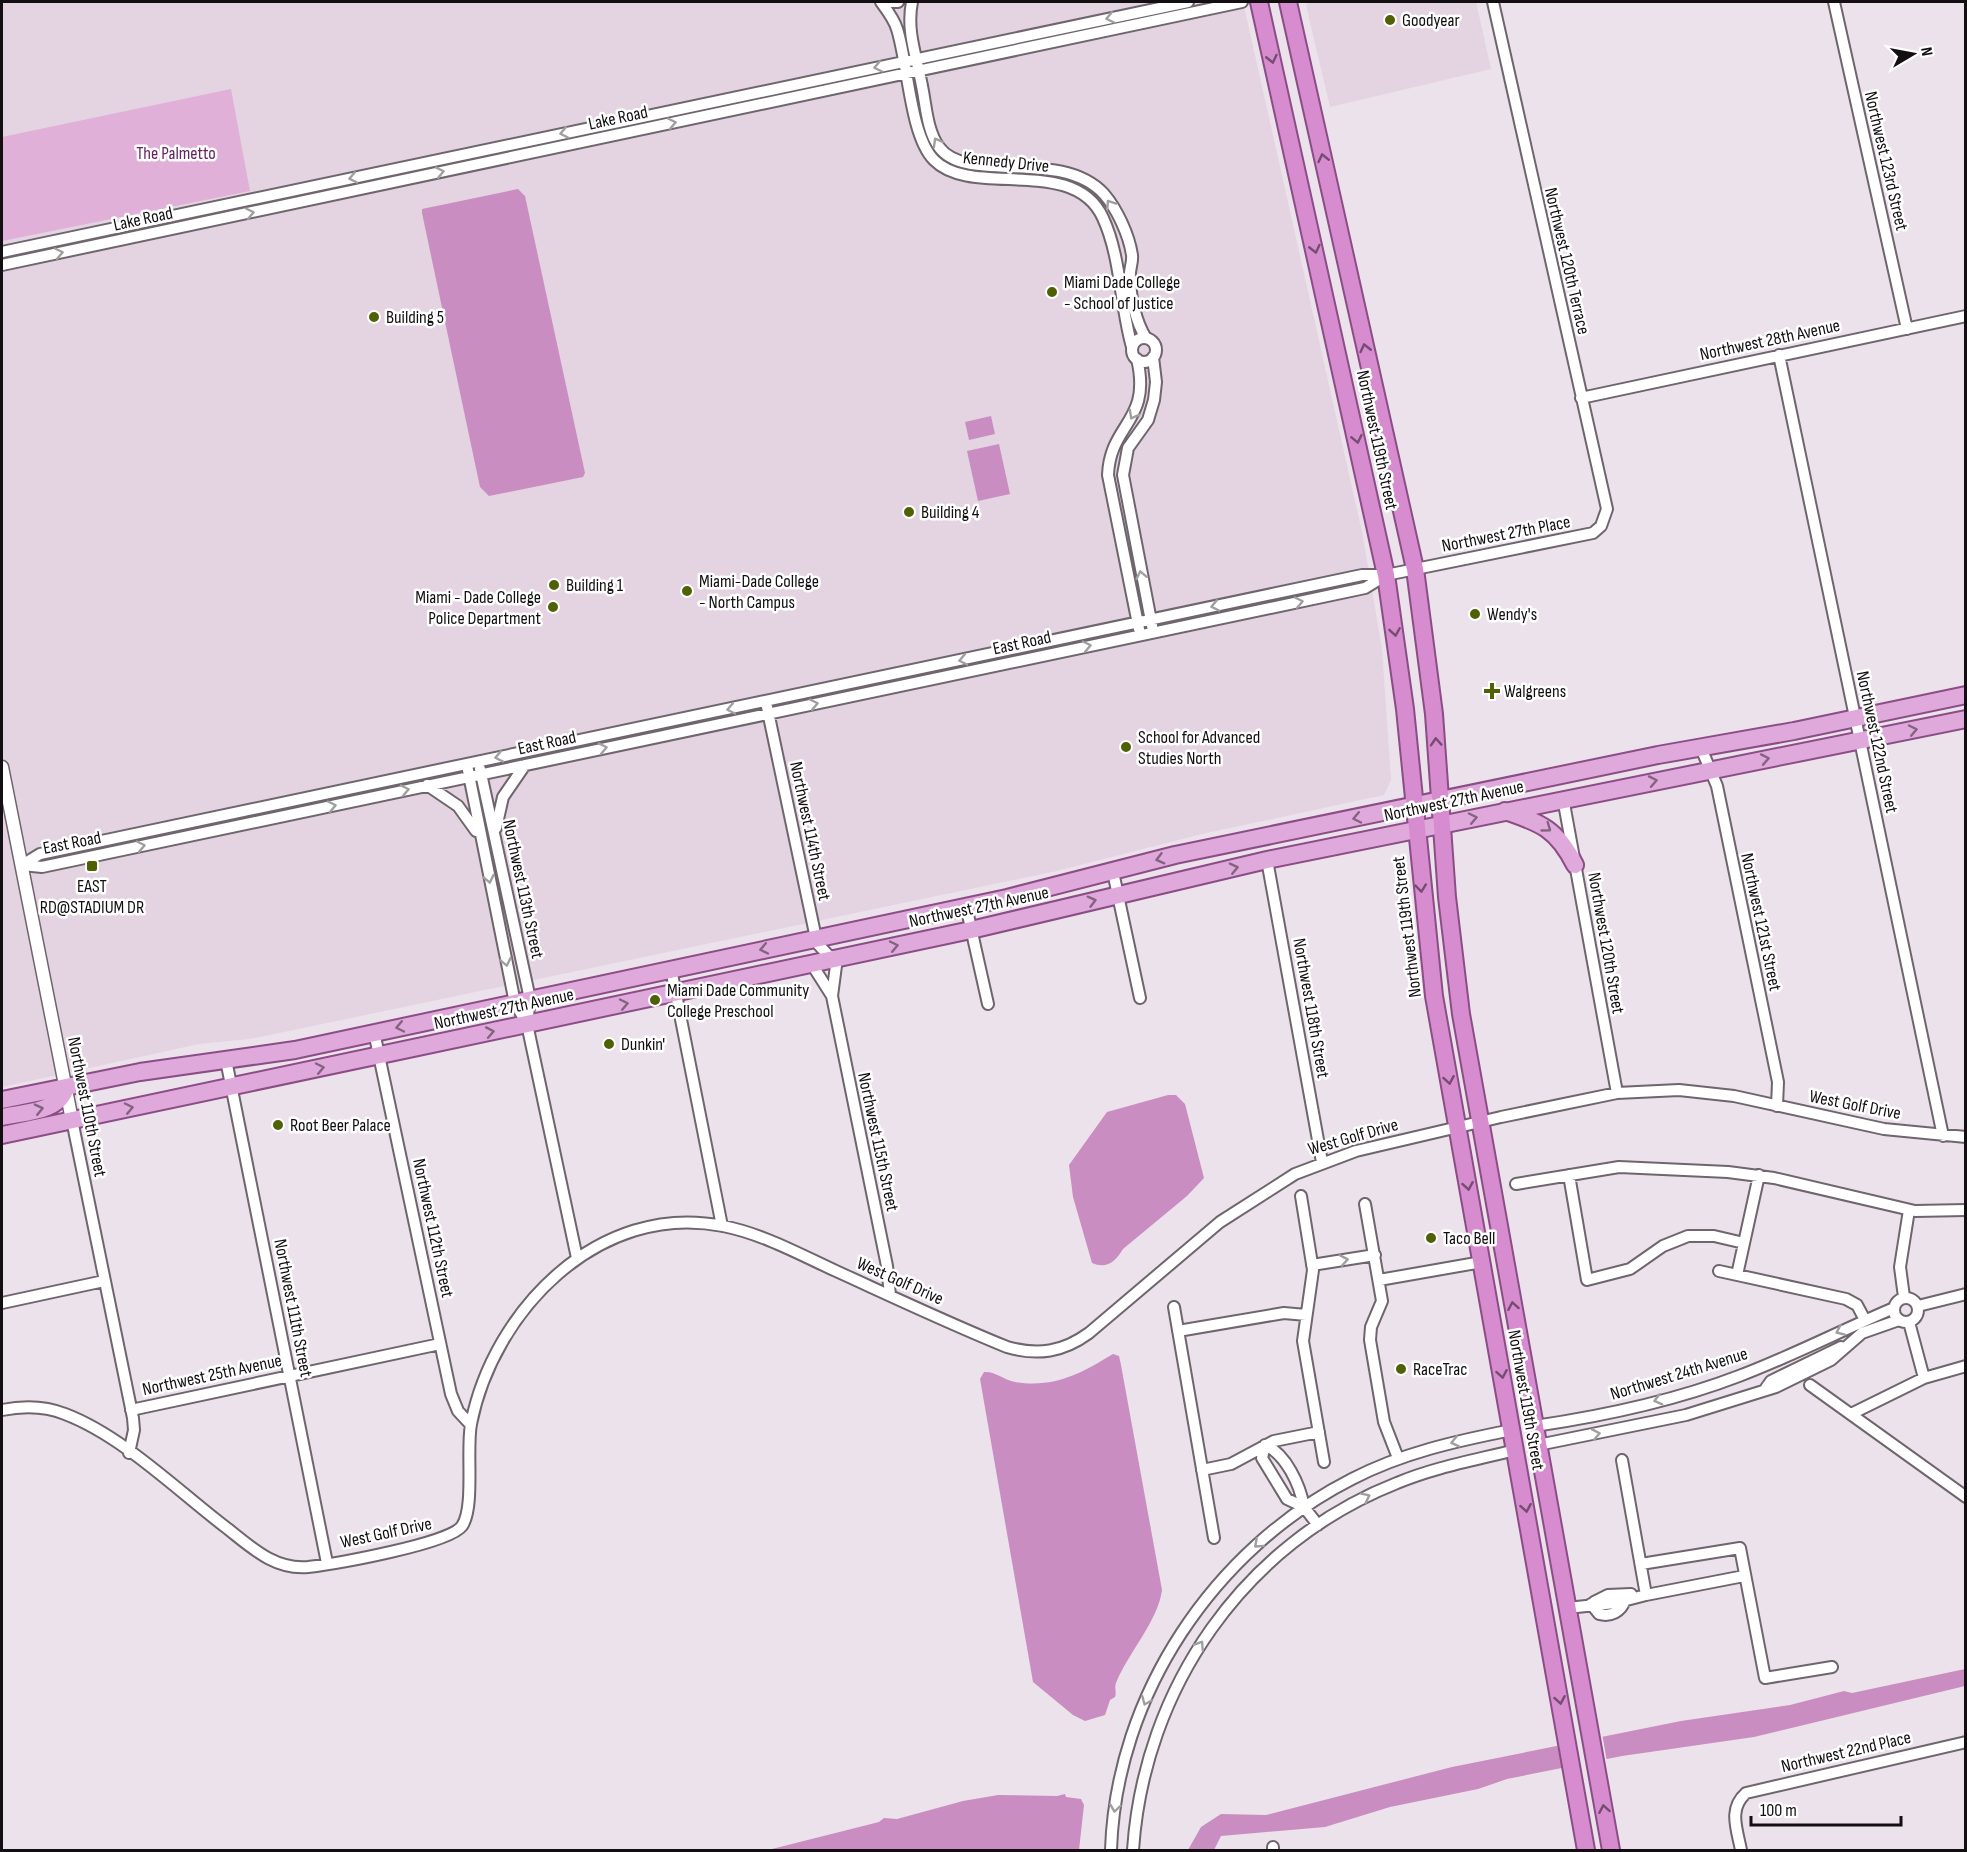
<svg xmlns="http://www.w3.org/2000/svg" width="1967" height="1852" viewBox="0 0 1967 1852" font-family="'Sofia Sans Condensed',sans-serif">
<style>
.built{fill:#e4d3e1}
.green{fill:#e0b0d9}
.water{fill:#c98dc1}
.pier{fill:#ece2eb}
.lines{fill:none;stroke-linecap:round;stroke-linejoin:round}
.minor-casing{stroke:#6e656d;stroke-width:14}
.tertiary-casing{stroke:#6e656d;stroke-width:15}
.primary-casing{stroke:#8b4d85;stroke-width:20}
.trunk-casing{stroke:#8b4d85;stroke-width:20}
.minor{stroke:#fff;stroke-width:10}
.tertiary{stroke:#fff;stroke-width:12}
.primary{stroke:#e0a9db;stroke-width:16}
.trunk{stroke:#d68ccf;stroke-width:16}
.oneway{stroke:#a09fa0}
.oneway2{stroke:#744d70}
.oneway3{stroke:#836380}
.poi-dot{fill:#506105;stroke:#fff;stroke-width:2}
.labels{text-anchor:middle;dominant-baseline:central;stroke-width:5;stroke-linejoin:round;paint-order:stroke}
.poi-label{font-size:18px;fill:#120e11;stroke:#fff;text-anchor:start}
.street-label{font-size:18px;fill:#120e11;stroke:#fff}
.park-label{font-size:18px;fill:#672162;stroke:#fff}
</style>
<rect width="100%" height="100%" fill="#ece2eb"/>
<!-- built -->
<path class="built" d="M2 2H1243L1362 532 1382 649 1391 780 1384 795 1202 834 1057 871 250 1039 199 1044 2 1087Z
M1309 2H1476L1491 69 1330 107 1306 5Z"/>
<!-- green -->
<path class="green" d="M231 89 250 191 2 241V137Z"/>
<!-- water -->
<path class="water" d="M518 189 525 196 585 473 583 477 489 496 480 487 422 213V209Z
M991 416 995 434 969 440 965 422Z
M999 444 1010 494 978 501 967 451Z
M1168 1095H1176L1185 1104 1204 1178 1187 1196 1123 1249C1115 1262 1107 1269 1092 1263L1073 1197 1069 1165 1107 1112Z
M1113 1354 1119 1356 1121 1365 1162 1590C1158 1621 1128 1653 1116 1683 1114 1689 1117 1691 1115 1697L1110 1700 1105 1715 1085 1721 1073 1715 1033 1682 980 1379 984 1372C995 1371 1004 1380 1015 1382 1055 1388 1080 1374 1113 1354Z
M1965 1669V1686L1754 1737 1622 1756 1507 1779 1478 1789 1390 1807 1325 1827 1221 1836 1214 1850H1188L1201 1827 1221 1814 1266 1815 1452 1767 1681 1721 1790 1705 1844 1691 1852 1693Z
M1065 1794 1066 1797 1081 1799 1084 1805 1079 1850H768L879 1822 884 1818 897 1819 963 1801 998 1795 1057 1796Z"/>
<!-- pier -->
<path class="pier" d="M1602 1733 1607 1762 1563 1772 1557 1744Z"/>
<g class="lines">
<defs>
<path id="minor" d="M881 2C887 10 894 19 897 29 908 63 910 136 934 160 972 199 1074 154 1103 218 1121 257 1120 305 1132 347
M884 2H898
M912 2C906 31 917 58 922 86 926 105 927 131 939 147 966 185 1061 147 1104 194 1117 209 1129 235 1132 255 1133 263 1129 270 1130 277 1130 296 1136 323 1146 338
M1834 2 1907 329
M2 252 1188 2
M2 265 1242 2
M1132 350a12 12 0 1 1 24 0a12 12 0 1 1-24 0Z
M1779 355 1943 1136
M1137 359C1152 422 1110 423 1108 475L1139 629
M1581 398 1966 316
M1152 626 1123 475 1128 448 1148 420 1154 400 1156 382 1153 357
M767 707 817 943 828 955 837 958 832 996
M1701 748 1717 786 1778 1082 1777 1106
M480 769 530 999 527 1024
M468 770 515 1003 527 1024 577 1258
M427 785 458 806 476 831
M1563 798 1617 1093
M496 828 503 797 525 765
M1267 860 1322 1162
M22 865 40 854 1362 575H1386L1593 533 1601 526 1607 509 1493 2
M22 865 42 867 1365 588 1386 575
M1113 872 1140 998
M966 906 988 1004
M811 963 832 996 887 1266 890 1295
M671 969 722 1226
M374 1032 451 1394 458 1411 471 1425
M226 1060 327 1563
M72 1120 133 1418 134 1430 129 1453
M1569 1175 1587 1280 1630 1269 1663 1246 1688 1236H1714L1744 1243
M1516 1184 1619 1167 1728 1172 1774 1178 1915 1211 1966 1210
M1301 1196 1313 1270 1303 1341 1324 1462
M1365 1204 1382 1301 1371 1327 1370 1340 1384 1422 1398 1458
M1312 1265 1375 1255
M1719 1271 1846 1299 1857 1305 1865 1320
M1737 1275 1759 1175
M1379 1280 1482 1262
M1904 1297 1900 1267 1909 1210
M1894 1310a12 12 0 1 1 24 0a12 12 0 1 1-24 0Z
M2 1303 104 1281
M1918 1306 1966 1294
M1174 1307 1214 1538
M1909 1322 1924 1378
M1178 1331 1284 1313 1306 1315
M1810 1385 1966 1497
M1766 1388 1771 1381 1841 1347
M2 1410C22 1406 45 1406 65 1414 123 1436 179 1492 228 1529 252 1548 275 1570 308 1567 334 1564 449 1544 462 1526 475 1507 466 1450 471 1424 493 1311 599 1201 723 1226 763 1234 799 1254 836 1271 893 1297 950 1324 1007 1347 1038 1356 1063 1352 1089 1333L1220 1222 1295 1174 1356 1151 1501 1117 1617 1093 1679 1090 1734 1096 1884 1129 1966 1137
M131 1410 440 1344
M1851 1414 1924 1378 1966 1366
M1535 1426C1603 1416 1674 1401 1739 1376 1792 1356 1842 1330 1894 1308
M1538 1445 1686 1415 1776 1387 1831 1360 1862 1333 1899 1320
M1622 1460 1646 1595
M1202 1470 1231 1464 1274 1441 1319 1432
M1304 1507C1300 1485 1286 1454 1265 1445L1262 1458 1287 1499 1304 1507 1318 1525
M1641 1564 1740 1548 1765 1678 1832 1667
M1594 1602 1608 1595 1631 1594
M1591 1604 1599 1614C1611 1617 1621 1612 1625 1600
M1567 1608 1615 1603 1646 1595 1744 1576
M1273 1847V1850
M1111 1850C1116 1695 1214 1549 1352 1479 1402 1453 1456 1441 1512 1430
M1133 1850C1144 1688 1244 1543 1397 1483 1435 1467 1476 1460 1515 1450
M1741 1850C1737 1829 1728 1809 1746 1793L1966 1742"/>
<path id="tertiary" d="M2 767 72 1120"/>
<path id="primary" d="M1505 811C1541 823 1557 829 1575 865
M2 1100 140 1072 295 1050 1007 898 1175 855 1658 755 1794 731 1966 695
M2 1117C23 1112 60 1113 66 1087
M2 1135 971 930 1267 860 1966 719"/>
<path id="trunk" d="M1259 2 1386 575 1405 709 1434 996 1586 1850
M1288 2 1415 569 1434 714 1447 897 1461 1014 1611 1850"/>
</defs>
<!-- minor casing -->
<use href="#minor" class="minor-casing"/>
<!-- tertiary casing -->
<use href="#tertiary" class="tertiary-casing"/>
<!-- primary casing -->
<use href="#primary" class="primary-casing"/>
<!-- trunk casing -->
<use href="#trunk" class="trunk-casing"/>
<!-- minor -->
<use href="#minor" class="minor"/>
<!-- tertiary -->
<use href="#tertiary" class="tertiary"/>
<!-- primary -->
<use href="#primary" class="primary"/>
<!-- trunk -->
<use href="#trunk" class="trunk"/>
</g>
<!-- one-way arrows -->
<defs><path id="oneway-chevron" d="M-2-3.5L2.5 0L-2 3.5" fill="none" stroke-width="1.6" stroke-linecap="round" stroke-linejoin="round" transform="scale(1.5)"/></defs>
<g class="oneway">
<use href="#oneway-chevron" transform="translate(1110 18) rotate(168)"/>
<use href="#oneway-chevron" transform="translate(878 67) rotate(168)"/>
<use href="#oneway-chevron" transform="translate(672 123) rotate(-12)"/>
<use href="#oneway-chevron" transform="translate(564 133) rotate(168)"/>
<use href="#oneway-chevron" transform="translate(937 142) rotate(-119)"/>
<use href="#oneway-chevron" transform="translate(440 172) rotate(-12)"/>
<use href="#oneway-chevron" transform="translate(353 178) rotate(168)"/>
<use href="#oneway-chevron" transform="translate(1110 204) rotate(-123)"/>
<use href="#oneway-chevron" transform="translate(250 213) rotate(-12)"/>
<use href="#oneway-chevron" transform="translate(59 253) rotate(-12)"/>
<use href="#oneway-chevron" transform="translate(1133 415) rotate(119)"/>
<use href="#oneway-chevron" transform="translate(1141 575) rotate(-102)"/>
<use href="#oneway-chevron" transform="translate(1299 602) rotate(-12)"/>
<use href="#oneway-chevron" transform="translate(1215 606) rotate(168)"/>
<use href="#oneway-chevron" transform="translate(1087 646) rotate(-12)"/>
<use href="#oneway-chevron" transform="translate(963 660) rotate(168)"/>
<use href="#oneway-chevron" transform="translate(814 704) rotate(-12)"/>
<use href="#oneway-chevron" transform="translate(731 709) rotate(168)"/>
<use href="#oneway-chevron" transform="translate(603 748) rotate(-12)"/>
<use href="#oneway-chevron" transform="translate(499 757) rotate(168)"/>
<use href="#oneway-chevron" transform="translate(405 790) rotate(-12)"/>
<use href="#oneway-chevron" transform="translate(332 806) rotate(-12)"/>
<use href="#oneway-chevron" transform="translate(141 846) rotate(-12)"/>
<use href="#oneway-chevron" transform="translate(489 879) rotate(78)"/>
<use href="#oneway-chevron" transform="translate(506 962) rotate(78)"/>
<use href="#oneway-chevron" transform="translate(1344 1260) rotate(-10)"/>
<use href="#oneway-chevron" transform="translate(1840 1331) rotate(156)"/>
<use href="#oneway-chevron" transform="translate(1658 1400) rotate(165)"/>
<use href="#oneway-chevron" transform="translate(1596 1434) rotate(-11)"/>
<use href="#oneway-chevron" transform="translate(1455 1442) rotate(167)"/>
<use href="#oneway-chevron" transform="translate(1366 1497) rotate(-26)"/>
<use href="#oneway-chevron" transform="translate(1258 1544) rotate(138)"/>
<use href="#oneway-chevron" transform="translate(1200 1645) rotate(-57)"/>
<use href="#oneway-chevron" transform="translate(1146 1701) rotate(113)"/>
<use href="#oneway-chevron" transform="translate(1115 1808) rotate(98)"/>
</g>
<g class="oneway2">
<use href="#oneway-chevron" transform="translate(1272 59) rotate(77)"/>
<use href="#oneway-chevron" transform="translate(1323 158) rotate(-103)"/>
<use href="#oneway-chevron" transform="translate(1315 249) rotate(77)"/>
<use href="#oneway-chevron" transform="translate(1365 348) rotate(-103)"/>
<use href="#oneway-chevron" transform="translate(1357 439) rotate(78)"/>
<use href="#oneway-chevron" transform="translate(1395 632) rotate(81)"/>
<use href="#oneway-chevron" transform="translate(1436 742) rotate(-94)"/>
<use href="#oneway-chevron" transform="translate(1421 888) rotate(84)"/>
<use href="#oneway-chevron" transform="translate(1449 1080) rotate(80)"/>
<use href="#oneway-chevron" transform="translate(1468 1186) rotate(80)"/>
<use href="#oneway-chevron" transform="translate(1513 1306) rotate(-100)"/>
<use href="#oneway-chevron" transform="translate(1502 1374) rotate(80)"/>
<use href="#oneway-chevron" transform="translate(1526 1508) rotate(80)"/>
<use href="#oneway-chevron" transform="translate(1560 1700) rotate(80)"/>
<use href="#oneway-chevron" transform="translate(1604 1809) rotate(-100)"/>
</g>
<g class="oneway3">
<use href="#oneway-chevron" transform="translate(1913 730) rotate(-12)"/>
<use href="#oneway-chevron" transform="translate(1765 759) rotate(-11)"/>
<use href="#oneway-chevron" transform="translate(1653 781) rotate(-11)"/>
<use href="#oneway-chevron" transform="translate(1357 818) rotate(168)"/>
<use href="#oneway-chevron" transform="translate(1473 818) rotate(-12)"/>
<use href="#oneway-chevron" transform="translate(1547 828) rotate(36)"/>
<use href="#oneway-chevron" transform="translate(1160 859) rotate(165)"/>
<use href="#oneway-chevron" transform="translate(1234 868) rotate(-13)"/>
<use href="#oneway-chevron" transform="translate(1092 901) rotate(-15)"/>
<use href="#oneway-chevron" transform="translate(894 946) rotate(-12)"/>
<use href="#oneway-chevron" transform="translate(764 949) rotate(168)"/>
<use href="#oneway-chevron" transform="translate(624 1004) rotate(-12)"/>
<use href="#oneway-chevron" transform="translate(400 1027) rotate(168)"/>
<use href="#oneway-chevron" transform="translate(490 1032) rotate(-11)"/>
<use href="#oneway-chevron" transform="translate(320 1068) rotate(-12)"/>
<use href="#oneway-chevron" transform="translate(129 1108) rotate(-12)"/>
<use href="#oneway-chevron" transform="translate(39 1109) rotate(-13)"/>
</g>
<!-- markers -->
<g class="poi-dot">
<circle cx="1390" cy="20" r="6"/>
<circle cx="1052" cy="292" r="6"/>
<circle cx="374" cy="317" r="6"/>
<circle cx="909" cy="512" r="6"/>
<circle cx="554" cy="585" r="6"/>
<circle cx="687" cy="591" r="6"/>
<circle cx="553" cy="607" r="6"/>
<circle cx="1475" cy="614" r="6"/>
<path d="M1489 682h6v6h6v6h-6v6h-6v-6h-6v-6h6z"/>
<circle cx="1126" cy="747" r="6"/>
<rect x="86" y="860" width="12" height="12" rx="3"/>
<circle cx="655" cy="1000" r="6"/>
<circle cx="609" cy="1044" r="6"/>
<circle cx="278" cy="1125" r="6"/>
<circle cx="1431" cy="1238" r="6"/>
<circle cx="1401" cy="1369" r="6"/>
</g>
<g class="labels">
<!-- poi labels -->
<g class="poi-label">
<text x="1402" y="20">Goodyear</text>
<text x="1064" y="282">Miami Dade College<tspan x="1064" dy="21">- School of Justice</tspan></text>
<text x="386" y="317">Building 5</text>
<text x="921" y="512">Building 4</text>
<text x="699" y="581">Miami-Dade College<tspan x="699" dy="21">- North Campus</tspan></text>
<text x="566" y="585">Building 1</text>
<text x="541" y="597" text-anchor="end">Miami - Dade College<tspan x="541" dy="21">Police Department</tspan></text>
<text x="1487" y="614">Wendy's</text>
<text x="1504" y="691">Walgreens</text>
<text x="1138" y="737">School for Advanced<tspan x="1138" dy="21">Studies North</tspan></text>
<text x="92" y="886" text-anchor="middle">EAST<tspan x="92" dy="21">RD@STADIUM DR</tspan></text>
<text x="667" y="990">Miami Dade Community<tspan x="667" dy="21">College Preschool</tspan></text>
<text x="621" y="1044">Dunkin'</text>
<text x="290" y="1125">Root Beer Palace</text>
<text x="1443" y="1238">Taco Bell</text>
<text x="1413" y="1369">RaceTrac</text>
</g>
<!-- street labels -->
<g class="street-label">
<text transform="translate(618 118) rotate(-12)">Lake Road</text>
<text transform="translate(1886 161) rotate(77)">Northwest 123rd Street</text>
<text transform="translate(1006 162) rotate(6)">Kennedy Drive</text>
<text transform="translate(143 219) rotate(-12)">Lake Road</text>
<text transform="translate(1567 261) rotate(77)">Northwest 120th Terrace</text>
<text transform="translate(1770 340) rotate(-12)">Northwest 28th Avenue</text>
<text transform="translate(1377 440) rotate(78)">Northwest 119th Street</text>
<text transform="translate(1506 534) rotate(-11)">Northwest 27th Place</text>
<text transform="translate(1022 643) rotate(-12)">East Road</text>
<text transform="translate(1877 742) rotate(78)">Northwest 122nd Street</text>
<text transform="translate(547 743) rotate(-12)">East Road</text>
<text transform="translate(1454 801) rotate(-12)">Northwest 27th Avenue</text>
<text transform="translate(810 831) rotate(78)">Northwest 114th Street</text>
<text transform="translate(72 843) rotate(-11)">East Road</text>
<text transform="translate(523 889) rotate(78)">Northwest 113th Street</text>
<text transform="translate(979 907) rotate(-12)">Northwest 27th Avenue</text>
<text transform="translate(1761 922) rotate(78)">Northwest 121st Street</text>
<text transform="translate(1407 927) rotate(-97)">Northwest 119th Street</text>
<text transform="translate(1606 943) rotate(80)">Northwest 120th Street</text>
<text transform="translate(1311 1008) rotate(80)">Northwest 118th Street</text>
<text transform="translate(504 1009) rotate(-12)">Northwest 27th Avenue</text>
<text transform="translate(1855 1105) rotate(11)">West Golf Drive</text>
<text transform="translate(87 1107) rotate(79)">Northwest 110th Street</text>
<text transform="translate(1353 1137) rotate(-16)">West Golf Drive</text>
<text transform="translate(878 1142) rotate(78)">Northwest 115th Street</text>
<text transform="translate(433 1228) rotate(78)">Northwest 112th Street</text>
<text transform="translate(900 1281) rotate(24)">West Golf Drive</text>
<text transform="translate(293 1308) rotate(79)">Northwest 111th Street</text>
<text transform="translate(1679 1374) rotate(-17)">Northwest 24th Avenue</text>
<text transform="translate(212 1375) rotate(-12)">Northwest 25th Avenue</text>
<text transform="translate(1526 1400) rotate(80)">Northwest 119th Street</text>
<text transform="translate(386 1533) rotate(-12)">West Golf Drive</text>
<text transform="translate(1846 1752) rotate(-13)">Northwest 22nd Place</text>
</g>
<!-- park labels -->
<g class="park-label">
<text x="176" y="153">The Palmetto</text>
</g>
</g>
<!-- border -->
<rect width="1967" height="1852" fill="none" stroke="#120e11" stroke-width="6"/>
<!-- north arrow -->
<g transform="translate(1913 54) rotate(80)" stroke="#ffffff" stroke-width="4.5" paint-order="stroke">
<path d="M0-4.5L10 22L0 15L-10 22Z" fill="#120e11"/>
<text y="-9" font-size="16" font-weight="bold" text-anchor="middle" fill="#120e11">N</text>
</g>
<!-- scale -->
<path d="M1751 1816v9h150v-9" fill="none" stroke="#120e11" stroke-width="3"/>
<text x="1760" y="1816" font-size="18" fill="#120e11" stroke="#ffffff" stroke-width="4.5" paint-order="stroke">100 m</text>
</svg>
